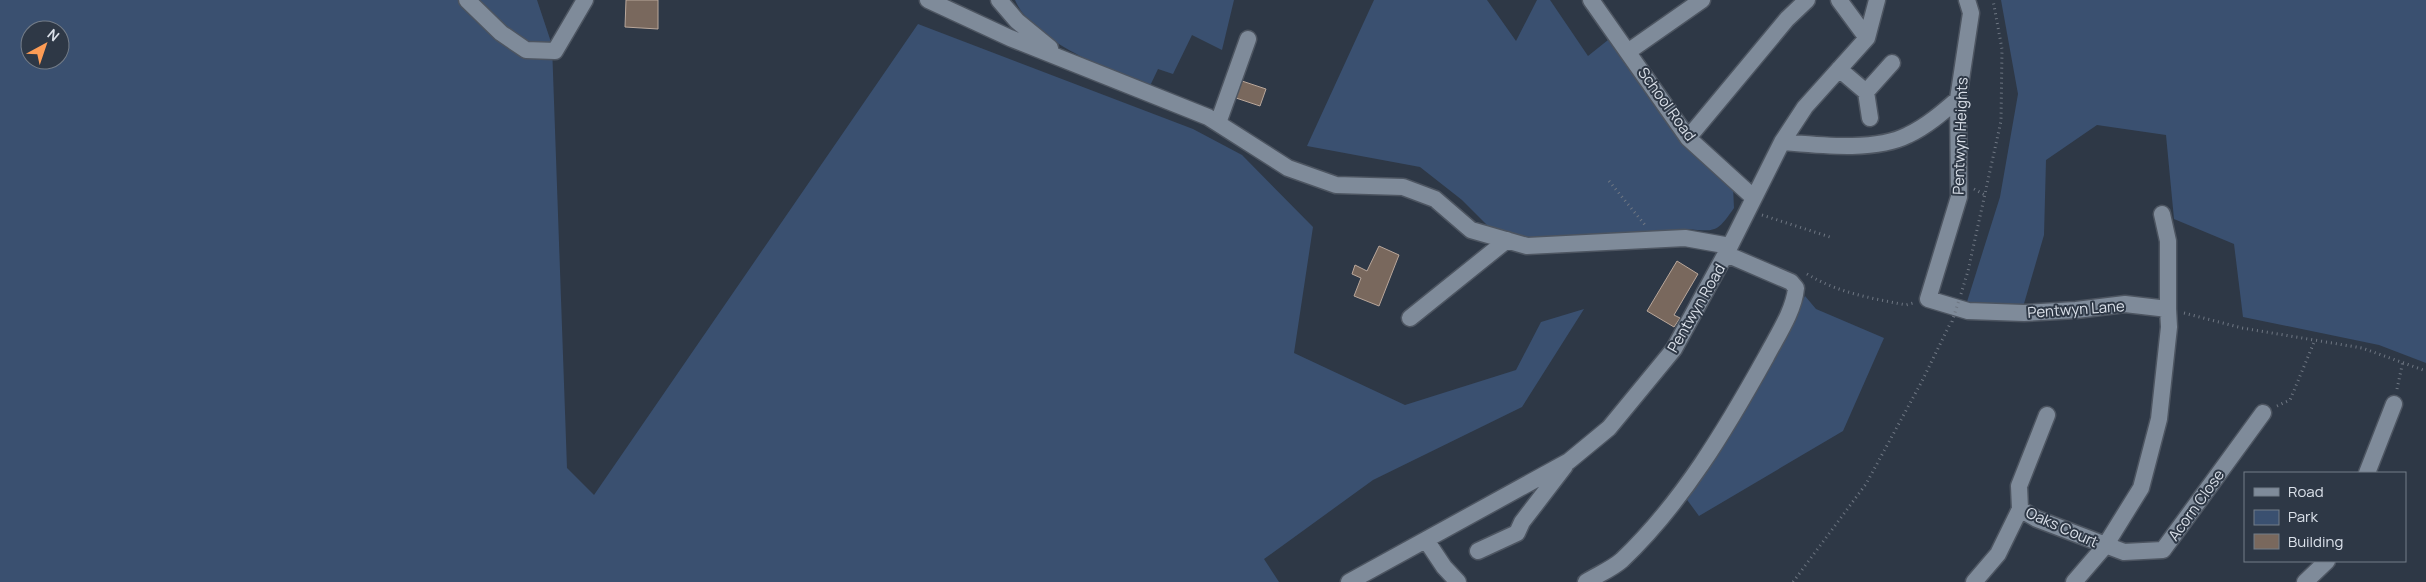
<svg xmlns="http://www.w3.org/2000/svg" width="2426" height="582" viewBox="0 0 2426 582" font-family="Manrope,sans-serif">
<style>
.green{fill:#3a5070;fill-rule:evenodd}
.building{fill:#79685d;stroke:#b9a79b}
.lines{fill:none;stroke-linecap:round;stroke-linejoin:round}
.minor-casing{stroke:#4d5561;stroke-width:19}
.path{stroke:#6f7783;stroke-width:3;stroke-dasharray:1 4;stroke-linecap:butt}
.minor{stroke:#7f8b9a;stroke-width:16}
.path-bridge{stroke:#6f7783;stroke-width:3;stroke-dasharray:1 4;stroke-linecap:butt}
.labels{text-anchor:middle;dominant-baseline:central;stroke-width:4;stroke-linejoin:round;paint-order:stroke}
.street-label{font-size:15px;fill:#dbe1ea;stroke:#2e3846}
</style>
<rect width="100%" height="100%" fill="#2e3846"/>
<!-- green -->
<path class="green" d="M0 0H537L552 45 567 468 594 495 918 24 1193 129 1242 155 1313 227 1294 353 1405 405 1516 370 1541 322 1584 309 1522 407 1373 480 1264 559 1279 582H0ZM30 30H60V60H30Z
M1015 0H1234L1222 50 1192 35 1173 74 1158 69 1149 88C1108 68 1033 42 1015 0Z
M1374 0H1487L1516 41 1537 0H1550L1588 56 1608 40 1683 144 1733 187 1734 208C1717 232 1717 232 1687 229L1544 245 1496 234 1462 200 1420 167 1307 146Z
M2001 0H2426V363L2379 345 2243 317 2234 244 2174 219 2166 135 2097 125 2046 160 2044 235 2023 307 1966 305 2000 197 2018 94Z
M1805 296 1816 309 1884 338 1843 431 1699 516 1685 497 1742 408Z"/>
<!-- building -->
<path class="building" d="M626 0H658V29L625 27Z
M1242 81 1266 89 1260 106 1236 98Z
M1379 246 1399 255 1379 306 1354 296 1361 278 1352 274 1355 265 1367 271Z
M1677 261 1698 274 1674 315 1680 318 1674 327 1647 311Z"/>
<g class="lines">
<defs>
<path id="minor" d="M467 0 501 33 526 50 555 51 585 0
M928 0 1010 38 1208 117 1288 168 1336 185 1403 187 1435 199 1471 230 1527 246 1685 238 1730 246
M999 0 1017 21 1050 48
M1591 0 1688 138 1754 198
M1839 0 1867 38
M1967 0 1971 13 1958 99 1959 197 1928 299 1968 311 2024 313 2076 310 2125 304 2168 309 2169 327 2159 419 2141 488 2105 546 2074 582
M1629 51 1702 0
M1839 69 1866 92
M1870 118 1866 92 1892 63
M1218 123 1248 39
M1688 138 1787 19 1807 0
M1782 142C1818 145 1875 152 1908 135 1927 126 1943 112 1958 99
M2162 214 2168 241V309
M1410 318 1507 240
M2367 473 2394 404
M2020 509 2019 486 2047 415
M1426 540 1444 567 1458 582
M1478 551 1517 533 1522 522 1565 466
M1349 582 1569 461 1609 428 1674 349 1730 246 1782 142 1805 107 1867 38 1877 0
M1586 582C1597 575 1612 569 1622 560 1682 503 1726 429 1766 357 1777 336 1794 311 1796 288L1791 282 1726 254
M1974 582 1998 554 2020 509 2037 519 2124 552 2163 550 2263 413
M2305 582 2327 561"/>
</defs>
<!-- minor casing -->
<use href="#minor" class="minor-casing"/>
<!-- path -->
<path class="path" d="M1609 181 1645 225
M1974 189 1985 195
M1762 215 1833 238
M1807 274C1838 293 1871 298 1906 305L1913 303
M1961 294 1968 271 2001 121 2002 49 1993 0
M2184 313 2242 328 2362 348 2426 371
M2397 389 2403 361
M2277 406 2290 400 2315 340
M1793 582 1866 484 1921 383 1951 322"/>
<!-- minor -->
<use href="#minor" class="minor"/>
<!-- path-bridge -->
<path class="path-bridge" d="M1952 322 1959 300"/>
</g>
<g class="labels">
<!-- street labels -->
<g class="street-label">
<text transform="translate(1667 104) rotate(54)">School Road</text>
<text transform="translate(1960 136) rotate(-88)">Pentwyn Heights</text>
<text transform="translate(1696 308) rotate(-60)">Pentwyn Road</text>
<text transform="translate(2076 309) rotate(-4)">Pentwyn Lane</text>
<text transform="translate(2196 505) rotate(-54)">Acorn Close</text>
<text transform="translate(2062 527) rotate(24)">Oaks Court</text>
</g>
</g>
<!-- legend -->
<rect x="2244" y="472" width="162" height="90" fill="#2e3846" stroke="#737c88"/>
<rect x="2254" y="488" width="25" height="8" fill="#7f8b9a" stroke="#737c88"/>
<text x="2288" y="497" font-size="15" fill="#dbe1ea">Road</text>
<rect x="2254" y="510" width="25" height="15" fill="#3a5070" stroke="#737c88"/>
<text x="2288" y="522" font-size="15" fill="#dbe1ea">Park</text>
<rect x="2254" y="534" width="25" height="15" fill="#79685d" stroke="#737c88"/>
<text x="2288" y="547" font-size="15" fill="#dbe1ea">Building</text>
<!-- north arrow -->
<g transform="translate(45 45) rotate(40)"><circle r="24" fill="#2e3846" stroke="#737c88"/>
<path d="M0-4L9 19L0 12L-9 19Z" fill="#fd9c55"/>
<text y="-8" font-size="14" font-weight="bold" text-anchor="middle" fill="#dbe1ea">N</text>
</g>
</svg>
